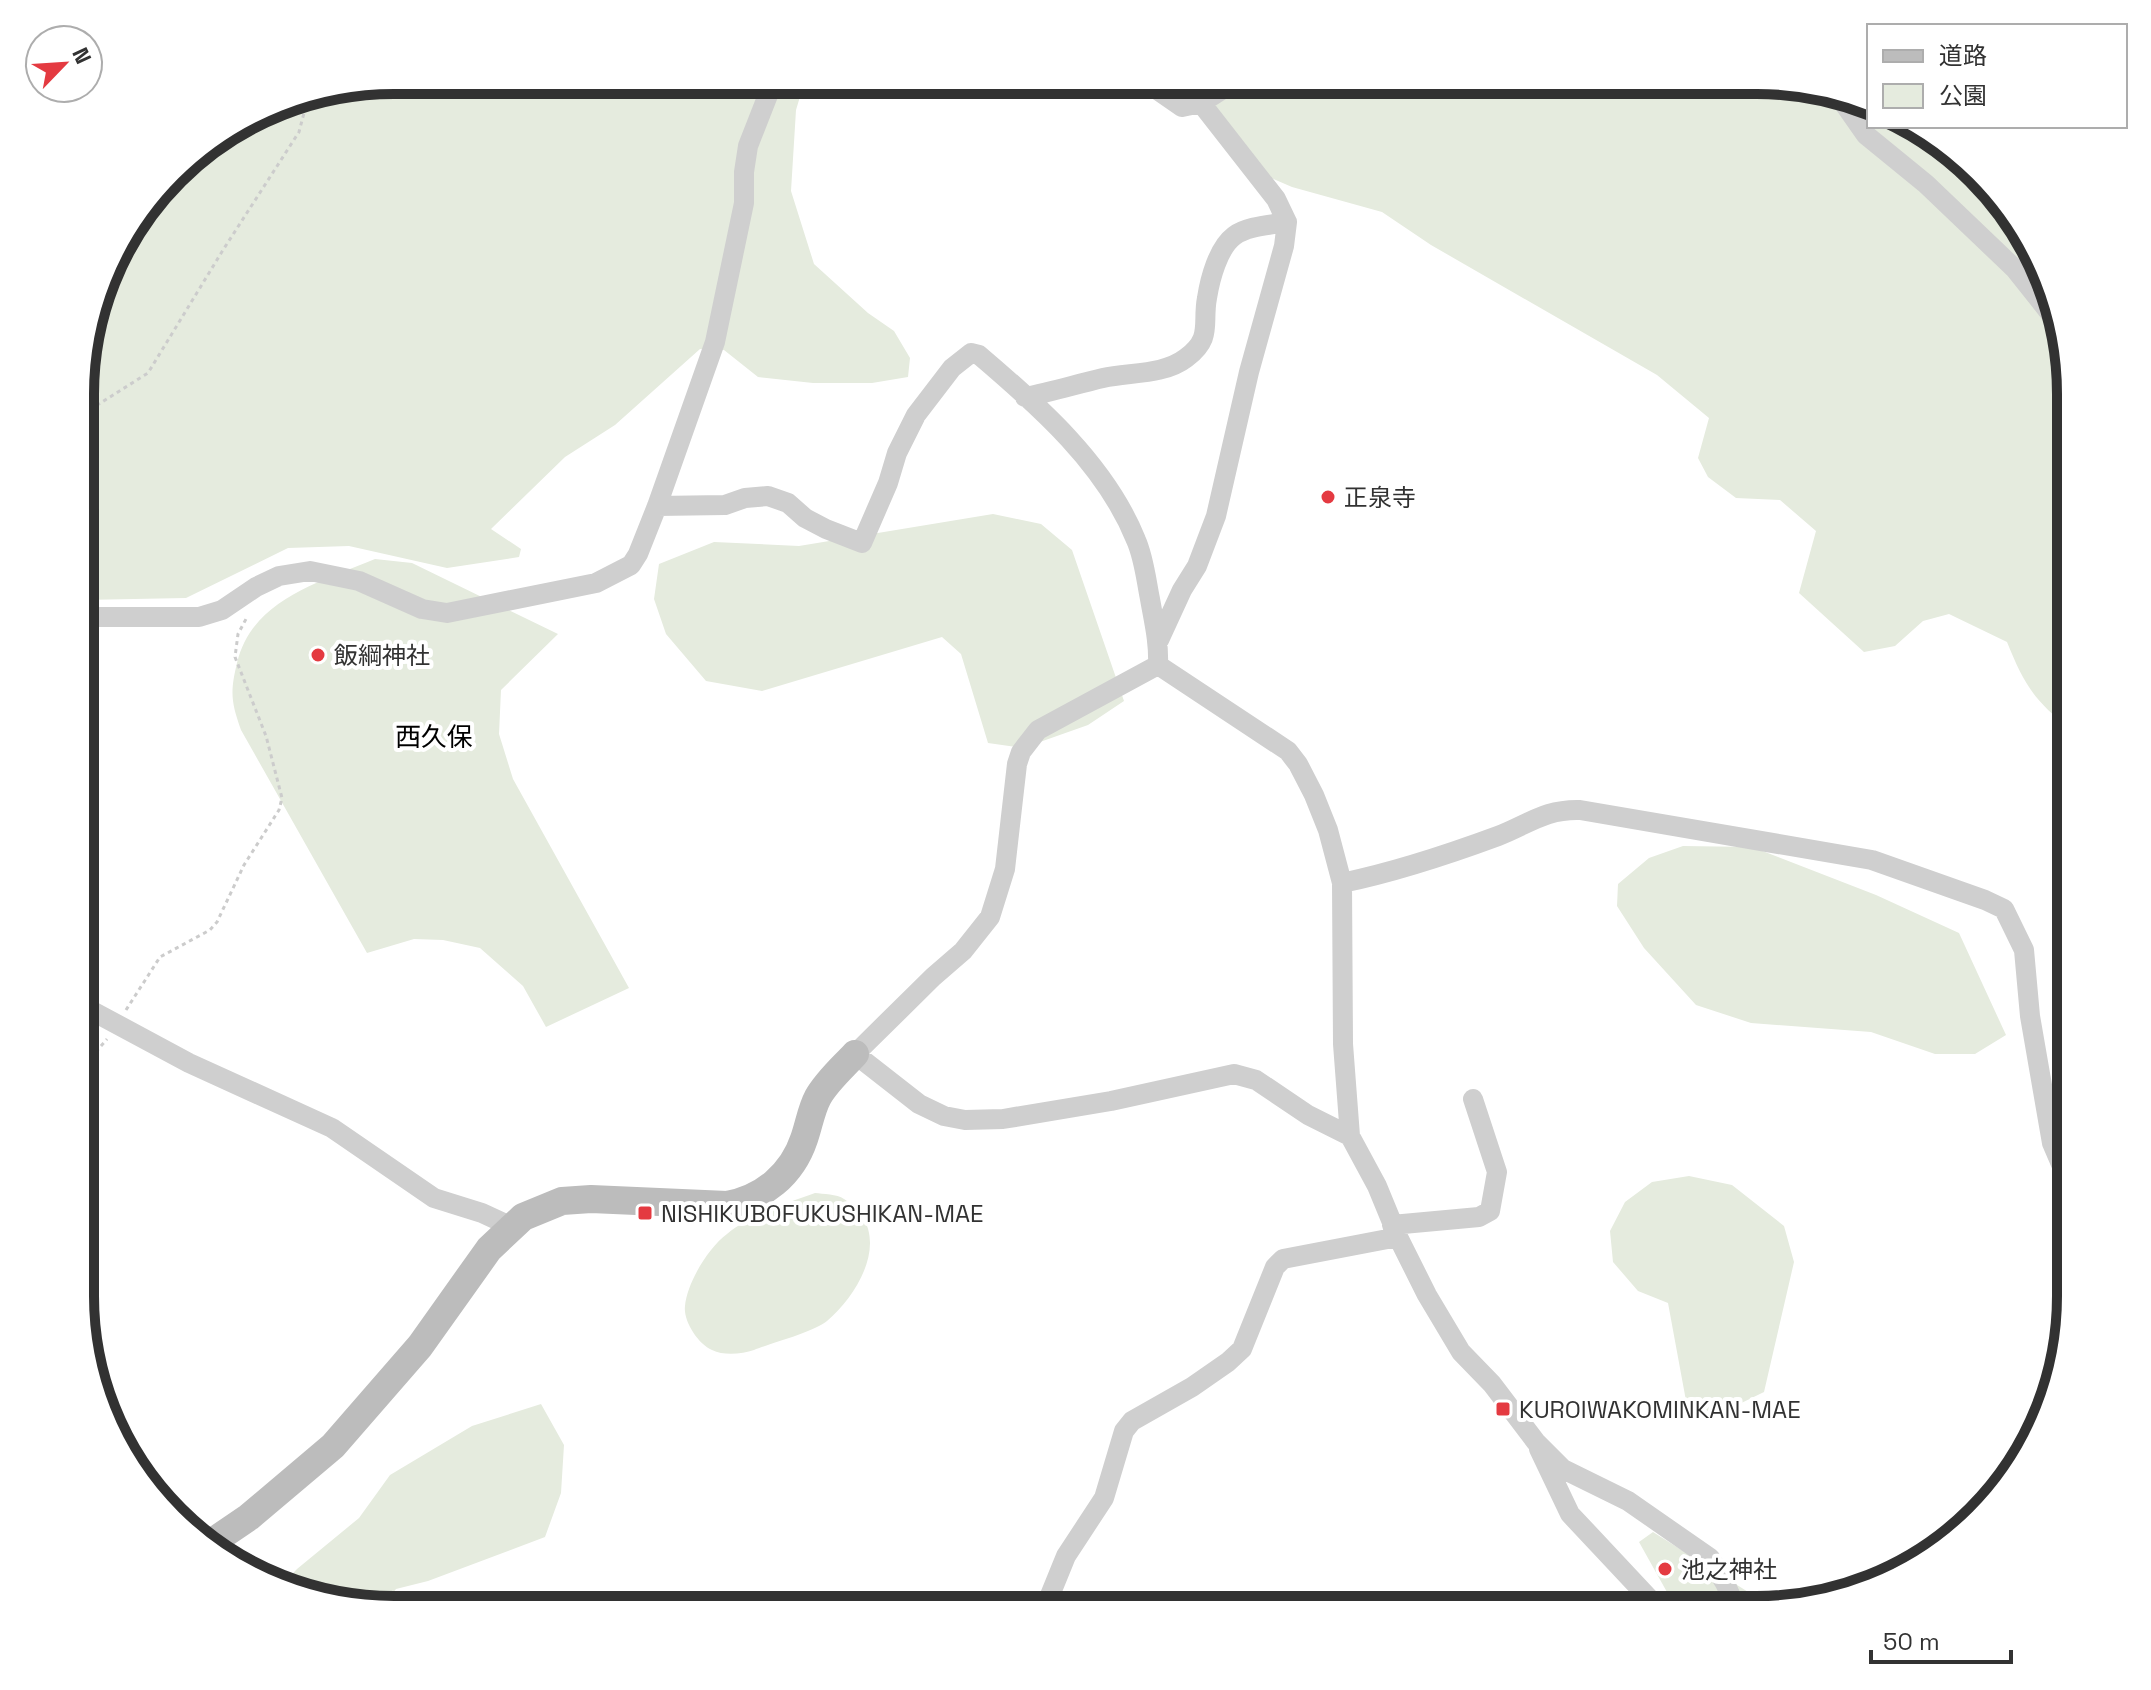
<svg xmlns="http://www.w3.org/2000/svg" width="2151" height="1690" viewBox="0 0 2151 1690" font-family="'Space Grotesk','Noto Sans JP',sans-serif">
<style>
.green{fill:#e5ebde}
.lines{fill:none;stroke-linecap:round;stroke-linejoin:round}
.path{stroke:#ccc;stroke-width:3;stroke-dasharray:4 4;stroke-linecap:butt}
.street{stroke:#cfcfcf;stroke-width:20}
.secondary{stroke:#bcbcbc;stroke-width:28}
.poi-dot{fill:#e43a41;stroke:#fff;stroke-width:3}
.labels{text-anchor:middle;dominant-baseline:central;stroke-width:8;stroke-linejoin:round;paint-order:stroke}
.poi-label{font-size:24px;fill:#323232;stroke:#fff;text-anchor:start}
.neighbourhood-label{font-size:26px;fill:#000;stroke:#fff}
.rim{fill:none;stroke:#323232;stroke-width:10}
</style>
<rect width="100%" height="100%" fill="#fff"/>
<!-- green -->
<path class="green" d="M394 80H805L796 110 791 191 814 264 868 313 894 331 910 358 908 377 872 383H813L758 377 724 350 700 349 615 425 565 457 491 529 521 549 519 557 447 568 349 546 288 548 186 598 82 600 83 353 122 238 187 158 293 97Z
M1159 80 1777 81 1869 102V126H1912L1964 158 2039 256 2071 394V729C2034 701 2024 684 2007 642L1949 614 1923 621 1895 646 1864 652 1799 593 1816 531 1780 500 1736 498 1708 477 1698 458 1709 418 1657 375 1431 245 1382 212 1292 187 1269 177 1212 106 1203 82 1174 89Z
M993 514 1041 524 1072 550 1124 701 1088 725 1023 748 988 743 961 654 942 637 762 691 706 681 666 634 654 599 659 564 714 542 799 546Z
M375 559 412 563 558 634 501 690 499 734 513 779 629 988 546 1027 523 986 480 948 443 940 414 939 367 953 241 730C231 702 230 692 237 663 252 599 321 582 375 559Z
M1683 846 1752 847 1876 895 1959 933 2006 1035 1975 1054H1935L1871 1032 1751 1023 1696 1005 1644 948 1617 906 1618 884 1649 858Z
M1689 1176 1732 1185 1784 1226 1794 1262 1764 1392 1729 1409 1689 1417 1668 1303 1638 1291 1613 1262 1610 1231 1625 1202 1652 1182Z
M815 1193C823 1194 837 1194 844 1199 895 1231 861 1292 827 1321 814 1332 771 1343 754 1350 742 1354 724 1356 712 1350 698 1344 683 1321 685 1306 687 1283 708 1248 727 1234 750 1215 787 1203 815 1193Z
M541 1404 564 1445 561 1493 545 1537 428 1581 396 1589 381 1609 280 1587 297 1569 359 1518 390 1475 472 1426Z
M1653 1532 1772 1607 1757 1610H1677L1639 1542Z"/>
<g class="lines">
<!-- path -->
<path class="path" d="M83 414 148 373 223 250 299 132 309 94
M126 1010 160 957 210 930 217 922 244 865 279 810 282 798 266 736 235 657 238 634 246 619
M81 1051 94 1054 107 1039"/>
<!-- street -->
<path class="street" d="M1143 80 1182 107 1201 103 1237 80
M1838 95 1866 135 1926 184 2015 269 2053 317
M1025 397C1051 392 1077 384 1103 378 1130 372 1164 375 1186 358 1213 338 1202 324 1207 298 1210 279 1218 248 1234 236 1247 226 1271 225 1287 222L1276 199 1201 103
M657 506 725 505 745 498 768 496 788 503 805 518 826 529 862 543 888 483 897 453 916 415 952 368 971 353 979 355C1039 406 1106 465 1136 540 1144 558 1146 579 1150 599 1154 622 1159 642 1158 665
M82 617H199L222 610 256 587 279 576 310 571 359 581 422 609 447 613 596 583 631 565 638 554 657 506 715 342 744 203V172L748 146 768 95 777 80
M1159 640 1182 590 1197 566 1216 516 1249 372 1284 246 1287 222
M1342 883C1390 873 1452 853 1498 836 1529 824 1545 809 1580 810L1872 860 1985 900 2004 909 2024 950 2030 1016 2052 1143 2070 1185
M81 1005 189 1063 332 1128 434 1198 482 1213 510 1226
M1350 1136 1308 1115 1256 1080 1234 1074 1111 1101 1003 1119 965 1120 944 1116 919 1104 855 1054 933 977 963 951 990 917 1005 869 1017 764 1021 752 1038 730 1158 665 1288 751 1298 764 1314 795 1328 830 1342 883 1343 1044 1350 1136 1377 1186 1398 1237 1427 1295 1461 1352 1492 1384 1536 1442 1563 1469 1628 1501 1710 1558 1725 1583 1737 1610
M1392 1225 1479 1217 1490 1211 1497 1172 1473 1099
M1539 1449 1570 1514 1660 1610
M1044 1610 1066 1556 1104 1498 1124 1431 1132 1421 1192 1387 1228 1362 1242 1349 1275 1267 1283 1259 1398 1237"/>
<!-- secondary -->
<path class="secondary" d="M208 1545 249 1517 333 1446 420 1346 489 1249 523 1217 562 1201 591 1199 727 1205C763 1198 792 1175 804 1139 809 1125 811 1110 818 1097 827 1081 842 1068 855 1054"/>
</g>
<!-- markers -->
<g class="poi-dot">
<circle cx="1328" cy="497" r="8"/>
<circle cx="318" cy="655" r="8"/>
<rect x="637" y="1205" width="16" height="16" rx="4"/>
<rect x="1495" y="1401" width="16" height="16" rx="4"/>
<circle cx="1665" cy="1569" r="8"/>
</g>
<g class="labels">
<!-- poi labels -->
<g class="poi-label">
<text x="1344" y="497">正泉寺</text>
<text x="334" y="655">飯綱神社</text>
<text x="661" y="1213">NISHIKUBOFUKUSHIKAN-MAE</text>
<text x="1519" y="1409">KUROIWAKOMINKAN-MAE</text>
<text x="1681" y="1569">池之神社</text>
</g>
<!-- neighbourhood labels -->
<g class="neighbourhood-label">
<text x="434" y="737">西久保</text>
</g>
</g>
<!-- crop -->
<path d="M0 0H2151V1690H0ZM394 94H1757A300 300 0 0 1 2057 394V1296A300 300 0 0 1 1757 1596H394A300 300 0 0 1 94 1296V394A300 300 0 0 1 394 94Z" fill="#fff" fill-rule="evenodd"/>
<path class="rim" d="M394 94H1757A300 300 0 0 1 2057 394V1296A300 300 0 0 1 1757 1596H394A300 300 0 0 1 94 1296V394A300 300 0 0 1 394 94Z"/>
<!-- legend -->
<rect x="1867" y="24" width="260" height="104" fill="#ffffff" stroke="#adadad" stroke-width="2"/>
<rect x="1883" y="50" width="40" height="12" fill="#bcbcbc" stroke="#adadad" stroke-width="2"/>
<text x="1939" y="64" font-size="24" fill="#323232">道路</text>
<rect x="1883" y="84" width="40" height="24" fill="#e5ebde" stroke="#adadad" stroke-width="2"/>
<text x="1939" y="104" font-size="24" fill="#323232">公園</text>
<!-- north arrow -->
<g transform="translate(64 64) rotate(65)"><circle r="38" fill="#ffffff" stroke="#adadad" stroke-width="2"/>
<path d="M0-6L14 30L0 20L-14 30Z" fill="#e43a41"/>
<text y="-12" font-size="22" font-weight="bold" text-anchor="middle" fill="#323232">N</text>
</g>
<!-- scale -->
<path d="M1871 1650v12h140v-12" fill="none" stroke="#323232" stroke-width="4"/>
<text x="1883" y="1650" font-size="24" fill="#323232" stroke="#ffffff" stroke-width="6" paint-order="stroke">50 m</text>
</svg>
